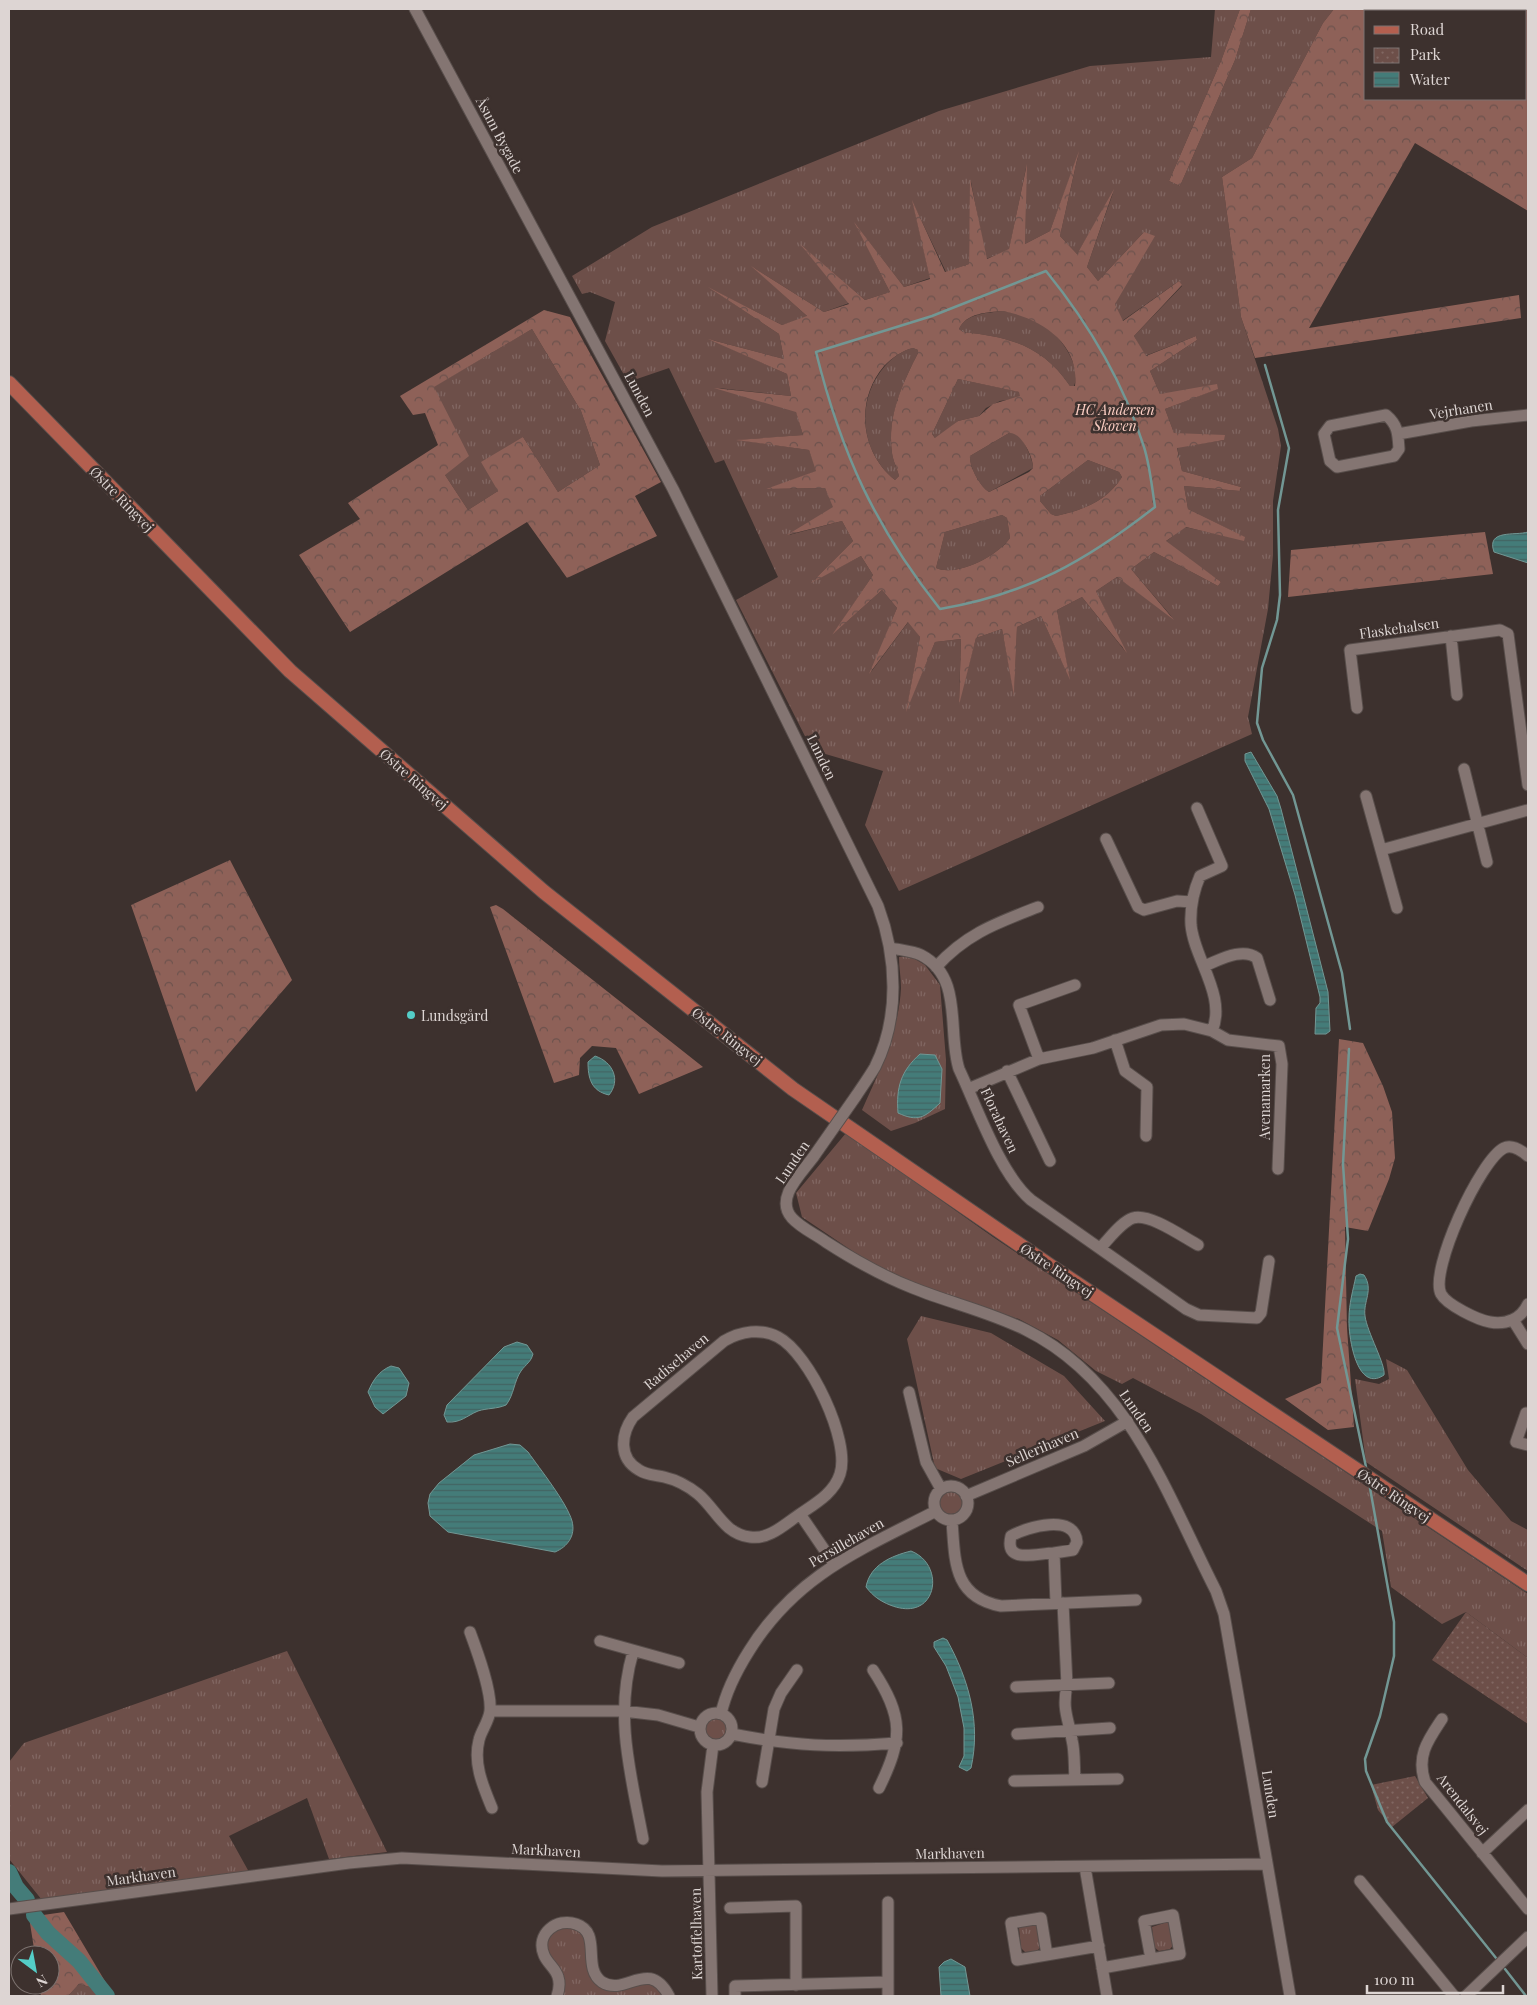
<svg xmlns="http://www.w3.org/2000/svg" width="1537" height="2005" viewBox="0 0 1537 2005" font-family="'Playfair Display',serif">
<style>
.grass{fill:url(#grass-tufts);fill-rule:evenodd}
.forest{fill:url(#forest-crowns);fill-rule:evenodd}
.park{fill:url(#park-dots)}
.water{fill:url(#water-rules);stroke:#729794}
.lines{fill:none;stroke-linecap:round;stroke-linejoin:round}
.stream{stroke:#729794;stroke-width:2.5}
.river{stroke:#447c79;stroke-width:16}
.minor-casing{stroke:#584e4b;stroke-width:13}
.major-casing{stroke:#584e4b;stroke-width:16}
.minor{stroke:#847572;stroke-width:11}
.major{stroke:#b35f4f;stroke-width:14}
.minor-bridge-casing{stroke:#584e4b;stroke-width:13;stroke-linecap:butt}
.minor-bridge{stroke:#847572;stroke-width:11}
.poi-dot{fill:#54cdc7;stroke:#3d312e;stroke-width:2}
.labels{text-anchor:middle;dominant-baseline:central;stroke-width:5;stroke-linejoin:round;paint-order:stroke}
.street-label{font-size:14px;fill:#ddd5d3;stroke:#3d312e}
.park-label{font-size:14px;font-style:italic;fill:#fccec3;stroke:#3d312e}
.poi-label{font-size:14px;fill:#ddd5d3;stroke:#3d312e;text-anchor:start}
</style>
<defs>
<pattern id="grass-tufts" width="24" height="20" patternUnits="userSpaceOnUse" patternTransform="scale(1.25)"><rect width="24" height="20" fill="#6d4f49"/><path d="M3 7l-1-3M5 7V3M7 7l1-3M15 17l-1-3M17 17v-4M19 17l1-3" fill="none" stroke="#816762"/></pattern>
<pattern id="forest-crowns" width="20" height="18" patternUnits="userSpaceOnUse" patternTransform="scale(1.25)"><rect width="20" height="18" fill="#8e6158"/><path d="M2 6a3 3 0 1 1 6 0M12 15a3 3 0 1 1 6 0" fill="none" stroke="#6c524d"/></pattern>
<pattern id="park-dots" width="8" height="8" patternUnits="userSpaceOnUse" patternTransform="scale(1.25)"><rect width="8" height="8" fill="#6d4f49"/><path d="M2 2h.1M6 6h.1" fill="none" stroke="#816762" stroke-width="1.8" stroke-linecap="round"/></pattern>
<pattern id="water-rules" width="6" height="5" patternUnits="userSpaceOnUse" patternTransform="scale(1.25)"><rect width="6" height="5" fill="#447c79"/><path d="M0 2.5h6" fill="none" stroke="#436462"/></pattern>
</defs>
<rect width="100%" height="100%" fill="#3d312e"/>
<!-- grass -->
<path class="grass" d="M1215 9H1240L1221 61 1169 181 1180 186 1235 60 1251 9H1334L1323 23 1252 158 1222 177 1241 317 1278 429 1281 446 1273 501V555L1268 609 1248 717 1252 734 899 891 865 825 883 771 812 750 736 600 778 577 724 460 715 463 669 368 628 382 605 341 615 302 590 292 582 294 572 276 652 227 939 111 1090 66 1211 57ZM1078 156 1060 236 1077 254 1113 193 1087 267 1098 281 1144 232 1115 304 1122 321 1179 281 1182 286 1134 336 1145 356 1196 336 1197 340 1150 371 1160 394 1217 389 1165 409 1174 433 1224 440 1177 447 1182 471 1241 487 1240 491 1184 486 1188 509 1244 537V540L1185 527 1165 542 1221 582 1218 586 1154 552 1131 569 1172 617 1117 577 1096 591 1125 651 1082 597 1057 610 1069 677 1041 616 1017 627 1014 693 1002 629 976 638 959 701 961 639 935 642 907 708 920 637 909 621 871 672 897 608 882 590 834 633 873 575 861 556 813 581 853 541 842 521 789 535 834 507 825 488 768 489 817 471 809 450 739 440 803 435 796 411 718 388 791 396 787 374 712 340 784 359 779 334 713 290 782 325 808 317 754 268 824 312 849 303 803 247 865 300 890 292 856 225 904 287 930 278 913 203 946 272 969 264 971 182 986 259 1009 250 1026 168 1025 244 1050 231Z
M1003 311C1016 313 1032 316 1043 324 1060 336 1082 365 1074 386H1070C1042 345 1009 337 963 332L959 329C966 313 988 313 1003 311Z
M532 329 581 411 600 465 558 492 523 437 498 491 468 510 445 475 433 387Z
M913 348 918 350V353C902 385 887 417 892 453 893 461 897 468 899 476L895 480C860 452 855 400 885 366 892 358 903 350 913 348Z
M958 379 1020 392 1021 395 1019 398 1000 401 986 408 979 416 958 421 936 439 932 434Z
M1009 433C1012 433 1014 432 1017 434 1023 437 1034 462 1033 468L989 492C980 487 969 466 970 456Z
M1088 460 1119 472 1122 477C1107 501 1083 510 1056 516L1051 514 1040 501V496Z
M1002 515 1007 518 1010 538C998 556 957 577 936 568L945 532Z
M910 956 925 965 940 985 946 1060 945 1109 915 1123 891 1131 862 1110C879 1072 899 1031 901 988 901 978 899 967 899 957Z
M846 1133 993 1237 1528 1594V1658L1466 1612 1442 1624 1391 1587 1382 1531 1201 1414 1133 1378 1122 1384 1096 1371 1058 1340 1019 1319 885 1273 802 1217 796 1193Z
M921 1316 991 1333 1064 1376 1105 1421 961 1479 935 1468 907 1339Z
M1386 1359 1407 1370 1468 1470 1511 1521 1528 1530V1571L1366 1462 1355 1379 1379 1384 1389 1379Z
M940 1503a11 11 0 1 1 22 0a11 11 0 1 1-22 0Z
M287 1651 387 1852 329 1859 307 1798 229 1836 249 1872 42 1900 9 1859V1762L24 1743Z
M705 1730a11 11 0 1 1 22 0a11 11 0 1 1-22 0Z
M1167 1922 1170 1924 1174 1944 1170 1949 1159 1951 1154 1947 1152 1927Z
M1034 1923 1038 1926 1041 1946 1037 1951 1025 1952 1021 1948 1019 1928Z
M576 1927 586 1940V1962L593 1978 635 1984 652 1983 665 1996H561L546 1942 555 1928Z
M79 1984 112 1993 114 1996H68Z"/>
<!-- forest -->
<path class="forest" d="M1240 9H1251L1235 60 1180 186 1169 181 1221 61Z
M1334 9H1528V211L1415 143 1309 328 1519 295 1521 318 1255 358 1241 317 1222 177 1252 158 1323 23ZM1526 11V99H1366V11Z
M1079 151 1060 236 1077 254 1114 189 1087 267 1098 281 1144 232 1155 236 1115 304 1123 321 1179 281 1182 285 1134 336 1146 356 1196 336 1197 340 1150 371 1160 394 1217 384 1218 389 1165 409 1174 433 1225 435 1224 440 1177 448 1182 471 1241 487 1240 491 1184 486 1188 509 1245 537 1244 541 1186 527 1166 541 1221 582 1218 586 1154 552 1131 569 1174 620 1117 577 1096 591 1127 653 1082 597 1057 610 1070 680 1041 616 1017 627 1014 696 1002 629 976 638 959 705 961 639 935 642 906 712 920 637 908 622 869 674 897 608 882 590 832 635 873 575 861 556 811 583 853 541 842 521 787 535 833 507 825 488 766 489 816 471 809 450 736 440 803 435 796 412 714 388 791 396 787 374 708 339 784 359 779 334 708 287 782 325 807 316 751 266 824 312 849 304 800 244 865 300 890 292 854 222 904 287 930 279 912 200 945 272 969 264 970 179 987 259 1009 249 1027 164 1025 244 1050 231ZM1003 311C1040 318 1080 343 1075 386H1070C1042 345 1009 337 963 332L959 329C966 313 988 312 1003 311ZM913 348 918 350V353C902 385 887 416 892 453 893 461 897 468 899 476L895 480C860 452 855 400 884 366 892 358 903 350 913 348ZM958 379 1019 392 1020 396 993 404 979 416 958 421 935 438 932 434ZM1009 433C1021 431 1034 459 1033 468L1029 472 989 492C980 487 969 466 970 456ZM1088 460 1119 472 1122 477C1107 501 1083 510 1056 516L1051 514 1040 501V496ZM1002 515 1007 518 1010 538C998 556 957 577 936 568L945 532Z
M544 310 570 317 661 482 635 496 657 536 567 578 527 522 350 632 299 555 360 519 348 503 438 445 425 413 413 415 400 396ZM532 329 581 411 600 465 558 492 523 437 481 462 498 491 468 510 445 475 469 456 434 387Z
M1485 532 1493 574 1288 597 1291 550Z
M230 860 292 980 196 1092 131 905Z
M496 905 503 909 703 1067 639 1094 616 1048 592 1046 580 1058 579 1075 554 1083 490 907Z
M1339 1039 1363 1043 1383 1086 1392 1112 1395 1158 1389 1179 1368 1231 1345 1227 1347 1328 1354 1427 1328 1430 1285 1399 1321 1383Z
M64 1912 112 1993 79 1984 68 1996H41L39 1985H50V1955H35L29 1917Z"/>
<!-- park -->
<path class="park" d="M1466 1612 1528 1658V1724L1432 1660Z
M1415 1776 1428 1798 1392 1827 1378 1810 1371 1785Z"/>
<!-- water -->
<path class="water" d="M1528 532V563L1494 552C1486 529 1515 536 1528 532Z
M1251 752 1277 796 1281 809 1328 992 1330 1031 1326 1034H1315L1316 1008 1320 1003V997L1295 895 1269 809 1245 761V754Z
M920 1054 935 1055 942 1069 940 1103C924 1118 918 1122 898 1113 896 1087 901 1071 920 1054Z
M595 1056C613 1062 621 1080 609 1095 591 1091 588 1078 588 1062Z
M1360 1274 1364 1275C1374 1290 1363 1301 1365 1316 1367 1332 1386 1365 1384 1375 1356 1394 1348 1334 1349 1318 1349 1304 1353 1290 1356 1276Z
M517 1342 527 1345 533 1354C531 1362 526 1364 521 1371 514 1381 514 1395 506 1405 497 1409 487 1408 478 1411 466 1416 461 1423 447 1422L444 1415 447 1405 504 1347Z
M391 1366 399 1368 409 1383 406 1396 383 1414 375 1407 368 1392C373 1380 379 1371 391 1366Z
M510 1444 520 1445 528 1452C540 1469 567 1503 572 1521 576 1536 567 1547 555 1552L448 1532 430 1516 428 1503 430 1494 439 1483 474 1455Z
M911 1551C947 1565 937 1624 890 1605 880 1601 873 1596 866 1587 870 1565 891 1556 911 1551Z
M943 1638 947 1640C969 1680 981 1723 971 1768L967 1771 959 1767 964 1756V1728L958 1697 946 1666 934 1647V1642Z
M951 1959 965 1967 970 1996H941L939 1967 944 1962Z"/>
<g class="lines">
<!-- stream -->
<path class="stream" d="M1046 271C1089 324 1123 381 1144 447 1150 466 1152 488 1155 507 1086 561 1028 594 940 609 875 527 841 453 816 352L932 316Z
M1265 365 1289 448 1278 510 1280 595 1277 620 1262 668 1257 723 1263 740 1293 795 1342 973 1350 1029
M1349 1049 1343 1164 1348 1239 1337 1328 1366 1467
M1370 1488 1394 1622V1656L1380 1716 1365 1759 1366 1771 1387 1822 1496 1958
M1505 1969 1526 1996"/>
<!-- river -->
<path class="river" d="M9 1872 16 1887 27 1900
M34 1915 48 1933 79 1961 107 1996"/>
<defs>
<path id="minor" d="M415 9 673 489 878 906C897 957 900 1017 875 1067 869 1077 862 1087 856 1096
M1386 415C1398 425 1398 434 1399 449L1394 456 1337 467 1330 461 1324 434 1330 426Z
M1398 434 1471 421 1528 415
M1451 636 1457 695
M1357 708 1350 650 1500 630 1508 634 1528 785
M1464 769 1487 862
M1366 796 1397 908
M1197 808 1222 866 1200 876C1193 892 1190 907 1191 925 1194 959 1227 996 1212 1031
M1106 839 1138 907 1144 910 1177 901 1192 902
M1381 850 1528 810
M891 948C900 950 913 951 921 955 964 977 947 1032 959 1069 977 1107 1000 1174 1031 1200L1186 1309 1199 1315 1257 1318 1261 1313 1269 1261
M1204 966C1220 960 1242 947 1257 958L1270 1000
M936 967C967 933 997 923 1038 907
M1115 1040 1125 1071 1147 1087 1146 1136
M1039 1059 1019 1005 1075 985
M1007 1071 1050 1161
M968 1089 1039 1059 1093 1048 1161 1025 1184 1024 1212 1031 1228 1040 1279 1046 1282 1064 1278 1169
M814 1156C802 1173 774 1198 792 1218 801 1228 815 1234 826 1242 854 1260 882 1276 913 1288 950 1303 990 1312 1026 1330 1129 1381 1167 1495 1216 1591L1224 1614 1290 1996
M1528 1156C1522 1151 1512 1144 1504 1148 1480 1160 1429 1271 1441 1294 1447 1305 1478 1320 1490 1322 1506 1325 1521 1319 1528 1304
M1101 1247C1109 1239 1121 1222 1133 1218 1150 1213 1183 1237 1198 1245
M1513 1320 1528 1344
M909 1392 926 1462 941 1489
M1526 1413 1516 1442 1528 1445
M934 1503a17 17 0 1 1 34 0a17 17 0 1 1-34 0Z
M966 1496 1084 1446 1128 1421
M800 1514C785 1524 769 1540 750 1537 724 1534 716 1509 698 1494 688 1486 677 1480 664 1477 656 1475 646 1475 639 1470 618 1458 621 1434 633 1417L724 1341C741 1331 761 1328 778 1337 809 1353 851 1441 840 1474 834 1493 816 1503 800 1514L834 1564
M952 1521C955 1561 953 1597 1001 1606L1136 1600
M1054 1553C1037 1553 1004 1565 1011 1536 1027 1527 1075 1513 1077 1542L1073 1550 1054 1553 1056 1603
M1063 1603 1067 1685C1062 1710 1068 1717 1072 1740 1075 1752 1074 1766 1075 1779
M470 1632C477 1651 492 1691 490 1711 489 1721 481 1731 479 1740 473 1764 483 1786 492 1808
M600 1641 679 1663
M633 1652C614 1716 631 1775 643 1839
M873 1670C904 1717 903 1739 879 1788
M1016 1687 1109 1683
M490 1711H623L658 1715 699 1727
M700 1729a16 16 0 1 1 32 0a16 16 0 1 1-32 0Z
M721 1714C726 1691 737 1670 749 1651 796 1575 860 1550 936 1511
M1442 1719C1428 1740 1416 1756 1425 1782L1528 1909
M732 1734C793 1746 835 1748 897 1743
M1017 1734 1110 1728
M1014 1781 1118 1779
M762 1782 774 1709 781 1693 797 1670
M1482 1853 1528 1810
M1085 1867 1107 1996
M1360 1881 1454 1996
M888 1902V1996
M730 1908 796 1906V1985
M9 1909 349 1863 402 1858 662 1871 1267 1864
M1047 1955 1041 1918 1011 1923 1017 1960 1099 1946
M1102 1968 1180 1954 1173 1915 1144 1921 1151 1959
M557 1996C559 1990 560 1983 558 1977 556 1969 547 1963 544 1955 535 1934 557 1917 576 1924 603 1933 581 1967 602 1982 626 1997 648 1957 669 1996
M712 1996 707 1792 713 1745
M735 1996V1986L888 1982
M1466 1996 1528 1937"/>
<path id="major" d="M9 383 290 671 544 892 793 1089 1052 1267 1528 1584"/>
</defs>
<!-- minor casing -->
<use href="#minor" class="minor-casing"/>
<!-- major casing -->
<use href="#major" class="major-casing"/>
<!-- minor -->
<use href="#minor" class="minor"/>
<!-- major -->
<use href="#major" class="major"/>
<defs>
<path id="minor-bridge" d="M814 1156 856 1096"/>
</defs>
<!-- minor-bridge casing -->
<use href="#minor-bridge" class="minor-bridge-casing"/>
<!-- minor-bridge -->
<use href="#minor-bridge" class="minor-bridge"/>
</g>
<!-- markers -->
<circle class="poi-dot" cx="411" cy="1015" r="5"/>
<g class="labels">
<!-- street labels -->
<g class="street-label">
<text transform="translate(500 135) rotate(62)">Åsum Bygade</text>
<text transform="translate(640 394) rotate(62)">Lunden</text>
<text transform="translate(1461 409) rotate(-9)">Vejrhanen</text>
<text transform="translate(122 499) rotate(46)">Østre Ringvej</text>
<text transform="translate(1399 628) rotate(-8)">Flaskehalsen</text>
<text transform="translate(822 757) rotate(64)">Lunden</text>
<text transform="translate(414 779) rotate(41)">Østre Ringvej</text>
<text transform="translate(727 1036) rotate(38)">Østre Ringvej</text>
<text transform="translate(1264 1097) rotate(-90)">Avenamarken</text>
<text transform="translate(1000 1120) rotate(65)">Florahaven</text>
<text transform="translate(792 1162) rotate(-56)">Lunden</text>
<text transform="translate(1057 1270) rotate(34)">Østre Ringvej</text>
<text transform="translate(676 1361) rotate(-40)">Radisehaven</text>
<text transform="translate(1137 1411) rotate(55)">Lunden</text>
<text transform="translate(1042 1447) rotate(-23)">Sellerihaven</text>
<text transform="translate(1394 1495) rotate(34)">Østre Ringvej</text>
<text transform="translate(846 1542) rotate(-30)">Persillehaven</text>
<text transform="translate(1271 1794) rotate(81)">Lunden</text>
<text transform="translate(1463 1804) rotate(52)">Arendalsvej</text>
<text transform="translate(546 1850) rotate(3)">Markhaven</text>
<text transform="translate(950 1853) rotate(-1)">Markhaven</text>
<text transform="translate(141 1876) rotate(-8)">Markhaven</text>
<text transform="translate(696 1934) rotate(-91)">Kartoffelhaven</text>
</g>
<!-- park labels -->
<g class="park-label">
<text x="1115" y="409">HC Andersen<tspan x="1115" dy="16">Skoven</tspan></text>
</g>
<!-- poi labels -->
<g class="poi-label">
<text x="421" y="1015">Lundsgård</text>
</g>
</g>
<!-- border -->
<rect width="1537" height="2005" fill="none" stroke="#ddd5d3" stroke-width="20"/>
<!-- legend -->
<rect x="1364" y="10" width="162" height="90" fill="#3d312e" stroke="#7d7370"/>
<rect x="1374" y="26" width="25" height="8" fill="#b35f4f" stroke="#7d7370"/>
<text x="1410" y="35" font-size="15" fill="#ddd5d3">Road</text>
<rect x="1374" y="48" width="25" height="15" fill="url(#park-dots)" stroke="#7d7370"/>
<text x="1410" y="60" font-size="15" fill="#ddd5d3">Park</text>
<rect x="1374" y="72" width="25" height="15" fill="url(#water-rules)" stroke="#7d7370"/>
<text x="1410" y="85" font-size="15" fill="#ddd5d3">Water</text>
<!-- north arrow -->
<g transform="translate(35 1970) rotate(148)"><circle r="24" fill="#3d312e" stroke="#7d7370"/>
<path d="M0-4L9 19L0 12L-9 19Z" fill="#54cdc7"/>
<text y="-8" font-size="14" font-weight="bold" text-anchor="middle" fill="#ddd5d3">N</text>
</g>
<!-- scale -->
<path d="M1367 1985v8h136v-8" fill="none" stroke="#ddd5d3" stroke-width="2.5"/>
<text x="1374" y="1985" font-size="15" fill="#ddd5d3" stroke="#3d312e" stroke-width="4" paint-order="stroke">100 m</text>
</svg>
